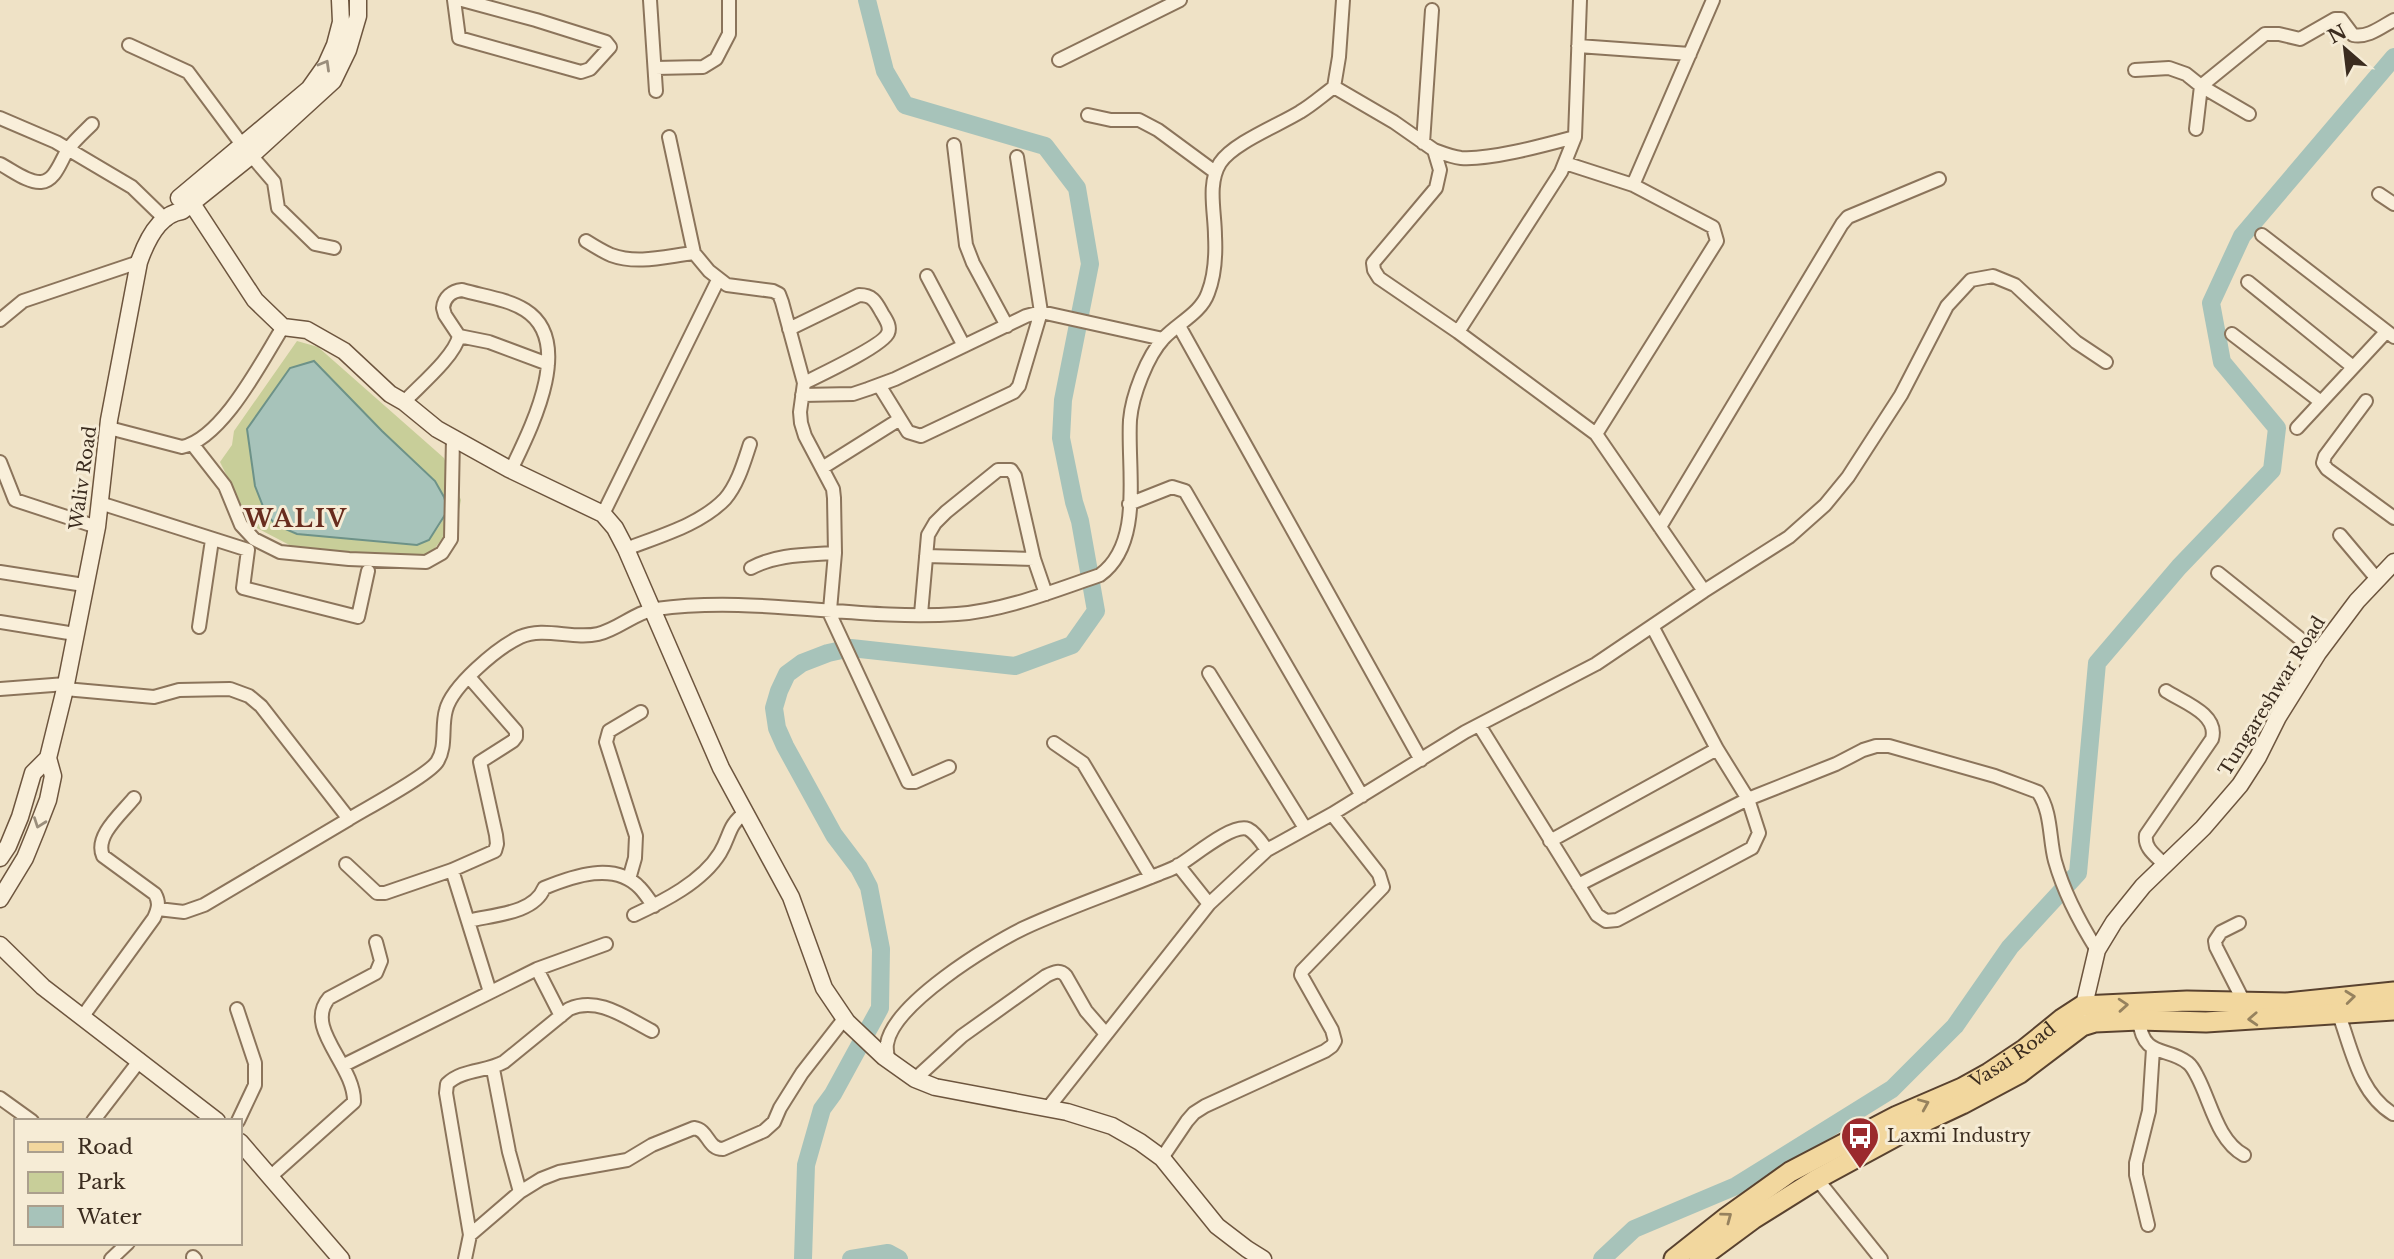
<svg xmlns="http://www.w3.org/2000/svg" width="2394" height="1259" viewBox="0 0 2394 1259" font-family="'Libre Baskerville',serif">
<style>
.green{fill:#c8ce99;fill-rule:evenodd}
.water{fill:#a7c3ba;stroke:#6d9288;stroke-width:2}
.lines{fill:none;stroke-linecap:round;stroke-linejoin:round}
.river{stroke:#a7c3ba;stroke-width:18}
.street-casing{stroke:#8b745b;stroke-width:16}
.secondary-casing{stroke:#6d553e;stroke-width:19}
.primary-casing{stroke:#59422f;stroke-width:23}
.street{stroke:#f9efda;stroke-width:12}
.secondary{stroke:#f9efda;stroke-width:16}
.primary{stroke:#f2d79e;stroke-width:19}
.oneway{stroke:#9a8e7c}
.oneway2{stroke:#96825e}
.labels{text-anchor:middle;dominant-baseline:central;stroke-width:6;stroke-linejoin:round;paint-order:stroke}
.street-label{font-size:18px;fill:#3b2c1f;stroke:#f6ecd6}
.poi-label{font-size:18px;fill:#3b2c1f;stroke:#f6ecd6;text-anchor:start}
.district-label{font-size:24px;font-weight:bold;letter-spacing:2px;fill:#682c1e;stroke:#f6ecd6}
</style>
<rect width="100%" height="100%" fill="#efe2c6"/>
<!-- green -->
<path class="green" d="M297 341 318 347 444 458 461 500 457 520 427 558 301 551 251 525 220 462 232 445 234 431ZM382 431 435 481 448 510C437 531 430 546 404 544L297 534 276 525Z"/>
<!-- water -->
<path class="water" d="M314 361 382 431 435 481 444 497 448 510 429 540 417 545 297 534 276 525 266 514 255 486 247 429 290 368Z"/>
<g class="lines">
<!-- river -->
<path class="river" d="M803 1259 806 1165 822 1109 833 1094 880 1008 881 949 869 887 859 868 834 835 785 746 777 728 774 708 779 691 787 674 802 663 828 653 851 648 1015 666 1072 645 1096 611 1080 521 1074 502 1061 438 1063 400 1090 264 1077 188 1045 146 905 105 885 71 867 0
M851 1259 888 1253 899 1259
M1602 1259 1634 1229 1736 1186 1892 1089 1955 1026 2010 947 2078 873 2097 663 2179 567 2272 470 2277 428 2222 362 2211 303 2242 236 2394 57"/>
<defs>
<path id="street" d="M454 0 459 38 581 72 590 69 610 47 606 42 536 20 462 0
M650 0 656 91
M129 45 188 72 243 146 274 182 278 208 315 244 334 248
M1578 46 1690 54
M1059 60 1180 0
M655 68 703 67 716 59 729 34V0
M2135 70 2169 68 2186 74 2201 86 2249 114
M1334 87 1394 122 1434 150 1440 170 1436 188 1373 263 1374 270 1379 278 1458 332 1596 434 1704 591
M1088 115 1111 120H1139L1158 130 1215 172
M0 118 56 142 132 187 166 220
M2196 129 2201 86 2265 34H2279L2300 39 2335 19H2341L2353 35C2368 38 2381 27 2394 20
M669 137 694 253 709 271 727 285 773 291 779 294 782 302 804 383 800 412 801 423 805 436 833 489 834 498 835 553 830 610
M1423 143 1432 10
M954 145 966 245 973 263 1007 326
M1434 150C1442 153 1452 157 1461 158 1491 160 1545 145 1575 137L1580 0
M1565 163 1633 185 1713 0
M0 164C12 170 28 183 41 182 56 181 61 159 69 148 75 140 84 132 92 124
M2379 194 2394 204
M2262 235 2394 337
M586 241C594 246 602 251 611 255 638 265 667 256 694 253
M927 276 964 346
M2248 282 2353 367
M0 320 23 301 139 262
M1179 326 1421 760
M789 329 859 295C873 295 876 302 882 313 886 320 891 326 888 333 884 345 818 376 804 383
M1458 332 1561 172 1575 137
M2232 334 2321 402
M459 336 489 342 548 364
M879 385 908 432 921 436 1014 392 1019 386 1041 312 1017 157
M802 395 853 394 868 389 895 379 1026 316 1041 312 1163 339
M2366 401 2325 456 2323 463 2327 469 2394 518
M404 402C419 386 455 356 459 336L445 315 443 308C444 297 452 291 462 290 482 296 508 299 525 310 576 342 530 430 511 470
M109 428 182 447C223 438 261 362 283 327
M2297 428 2386 332
M1596 434 1717 241 1713 227 1633 185
M193 445 225 486 241 525 254 539 280 552 349 559 426 562 442 553 451 539 453 438
M0 462 15 500 97 527
M822 468 900 419
M100 503 248 550 243 588 358 617 368 571
M1129 504 1172 487 1185 491 1362 796
M603 514 718 280
M1660 527 1842 224 1848 217 1939 179
M2340 535 2377 579
M626 549C659 536 700 525 725 499 738 484 744 462 750 444
M926 556 1034 559
M751 568C777 554 806 555 835 553
M0 572 84 585
M2218 573 2318 653
M828 610 908 782H915L949 767
M921 614 928 535 935 523 946 512 998 470H1011L1015 476 1034 559 1046 594
M0 622 75 634
M199 627 212 540
M1209 673 1305 828
M0 689 66 684
M65 689 154 697 179 690 230 689 249 696 261 706 349 819C367 808 427 776 437 762 447 747 441 727 446 710 452 686 497 648 520 637 544 626 573 640 598 634 619 629 635 612 656 609 756 595 857 621 957 614 1004 611 1056 590 1100 575 1144 543 1127 469 1130 420 1132 396 1147 356 1164 338 1178 323 1201 313 1208 293 1215 275 1216 255 1215 236 1215 212 1207 184 1220 163 1233 143 1279 125 1300 112 1312 105 1323 95 1334 87L1339 57 1343 0
M1479 725 1597 915 1606 921 1617 920 1752 848 1759 833 1748 799 1717 749 1652 626
M1054 743 1083 763 1151 877
M1550 841 1717 749
M346 864 377 893H385L452 870 495 851 497 844 496 835 480 762 513 741 516 737V731L469 677
M2164 864C2155 855 2144 848 2146 835L2212 739C2219 714 2183 702 2166 691
M1178 865 1209 904
M452 870 490 992
M629 879 635 858 636 836 606 742 609 731 641 712
M1578 885 1748 799 1836 764 1863 750 1876 746H1889L1995 776 2038 792C2052 812 2049 839 2055 861 2064 893 2080 923 2097 950
M158 909 184 912 204 905 349 819
M634 915C664 901 702 882 720 853 731 835 727 826 746 812
M468 921C491 915 534 914 544 888 573 876 615 861 640 888 645 893 649 900 654 906
M2239 923 2221 932 2215 941 2216 947 2245 1004
M537 969 561 1016
M237 1009 255 1063V1085L238 1121
M2339 1015C2352 1050 2359 1093 2393 1114
M83 1016 154 918C158 909 160 903 155 894L103 856C94 836 122 813 134 798
M2139 1020C2143 1059 2167 1046 2188 1063 2192 1066 2195 1072 2197 1076 2211 1102 2217 1140 2244 1155
M888 1060C888 1056 886 1049 887 1044 893 1004 989 945 1024 928 1067 908 1114 892 1159 874 1166 871 1173 869 1179 865 1193 857 1232 823 1248 829 1256 833 1262 843 1267 850
M344 1065 537 969 606 944
M493 1069 509 1152 520 1192
M915 1079 962 1036 1046 976C1054 972 1060 969 1066 976L1086 1011 1106 1034
M0 1098 32 1121
M1048 1108 1209 904 1267 850 1332 814 1465 732 1596 664 1704 591 1789 537 1825 505 1848 477 1901 395 1947 306 1971 280 1993 276 2015 285 2076 342 2106 362
M93 1121 140 1060
M1162 1158 1187 1121 1194 1113 1205 1106 1325 1051 1332 1046 1335 1041 1332 1030 1301 975 1302 971 1383 887 1379 874 1332 814
M270 1177 354 1102C355 1065 303 1028 329 998L376 973 381 961 376 942
M1817 1179 1881 1259
M2148 1225 2136 1175V1163L2149 1111 2153 1049
M470 1235 520 1192 541 1179 559 1172 627 1160 652 1145 694 1128C709 1130 707 1149 723 1149L764 1131 774 1122 780 1108 802 1073 844 1019
M193 1257 195 1259
M111 1259 128 1243
M465 1259 470 1235 446 1093 447 1084C462 1069 486 1072 504 1062L569 1009C599 996 626 1018 652 1031"/>
<path id="secondary" d="M185 193 255 300 283 327 307 330 344 351 390 394 404 402 437 429 509 469 603 514 615 528 626 549 721 768 791 897 824 988 847 1022 884 1057 915 1079 935 1087 1067 1112 1112 1126 1140 1142 1162 1158 1217 1226 1247 1249 1263 1259
M179 198 309 89 326 65 335 45 341 22 340 0
M0 858 8 846 20 817 33 773 48 758
M0 899 25 858 36 831 48 800 53 776 48 758 65 689 97 527 109 420 139 262C146 242 159 214 182 211L252 155 333 81 348 50 358 16V0
M0 945 43 987 217 1121
M2081 1018 2097 950 2114 922 2143 886 2203 828 2240 785 2258 757 2278 717 2318 653 2357 601 2394 562
M240 1142 341 1259"/>
<g id="primary">
<path id="s1" d="M1674 1259 1727 1217 1790 1172 1897 1116 1962 1088 1989 1073 2025 1049 2062 1019 2082 1006 2187 1001 2286 1003 2394 992"/>
<path d="M1699 1259 1753 1219 1817 1179 1913 1127 1962 1104 2020 1073 2082 1026 2095 1022 2139 1020 2206 1022 2394 1010"/>
</g>
</defs>
<!-- street casing -->
<use href="#street" class="street-casing"/>
<!-- secondary casing -->
<use href="#secondary" class="secondary-casing"/>
<!-- primary casing -->
<use href="#primary" class="primary-casing"/>
<!-- street -->
<use href="#street" class="street"/>
<!-- secondary -->
<use href="#secondary" class="secondary"/>
<!-- primary -->
<use href="#primary" class="primary"/>
</g>
<!-- one-way arrows -->
<defs><path id="oneway-chevron" d="M-2-3.5L2.5 0L-2 3.5" fill="none" stroke-width="1.6" stroke-linecap="round" stroke-linejoin="round" transform="scale(1.75)"/></defs>
<g class="oneway">
<use href="#oneway-chevron" transform="translate(325 65) rotate(-60)"/>
<use href="#oneway-chevron" transform="translate(39 823) rotate(110)"/>
</g>
<g class="oneway2">
<use href="#oneway-chevron" transform="translate(2350 997) rotate(-6)"/>
<use href="#oneway-chevron" transform="translate(2123 1005) rotate(-4)"/>
<use href="#oneway-chevron" transform="translate(2253 1019) rotate(177)"/>
<use href="#oneway-chevron" transform="translate(1924 1104) rotate(-23)"/>
<use href="#oneway-chevron" transform="translate(1727 1217) rotate(-37)"/>
</g>
<!-- icons -->
<defs>
<symbol id="bus-pin" viewBox="-11 -11 22 30"><path d="M0 17L-7.5 6A9.5 9.5 0 1 1 7.5 6Z" fill="#9b2a2d" stroke="#f6ecd6"/><path d="M-5-6H5V4H4V6H2V4H-2V6H-4V4H-5ZM-3.5-4V0h7V-4ZM-3.5 1.2v1.5H-2V1.2ZM2 1.2v1.5H3.5V1.2Z" fill="#fff"/></symbol>
</defs>
<g fill-rule="evenodd">
<use href="#bus-pin" x="1838" y="1114" width="44" height="60"/>
</g>
<g class="labels">
<!-- street labels -->
<g class="street-label">
<text transform="translate(83 478) rotate(-82)">Waliv Road</text>
<text transform="translate(2272 696) rotate(-58)">Tungareshwar Road</text>
<text stroke="none"><textPath href="#s1" startOffset="397">Vasai Road</textPath></text>
</g>
<!-- poi labels -->
<g class="poi-label">
<text x="1887" y="1136">Laxmi Industry</text>
</g>
<!-- district labels -->
<g class="district-label">
<text x="296" y="518">WALIV</text>
</g>
</g>
<!-- legend -->
<rect x="14" y="1119" width="228" height="126" fill="#f6ecd6" stroke="#ab9f8d" stroke-width="2"/>
<rect x="28" y="1142" width="35" height="10" fill="#f2d79e" stroke="#ab9f8d" stroke-width="2"/>
<text x="77" y="1154" font-size="21" fill="#3b2c1f">Road</text>
<rect x="28" y="1172" width="35" height="21" fill="#c8ce99" stroke="#ab9f8d" stroke-width="2"/>
<text x="77" y="1189" font-size="21" fill="#3b2c1f">Park</text>
<rect x="28" y="1206" width="35" height="21" fill="#a7c3ba" stroke="#ab9f8d" stroke-width="2"/>
<text x="77" y="1224" font-size="21" fill="#3b2c1f">Water</text>
<!-- north arrow -->
<g transform="translate(2345 49) rotate(332)" stroke="#f6ecd6" stroke-width="5" paint-order="stroke">
<path d="M0-5L12 26L0 18L-12 26Z" fill="#3b2c1f"/>
<text y="-10" font-size="19" font-weight="bold" text-anchor="middle" fill="#3b2c1f">N</text>
</g>
</svg>
